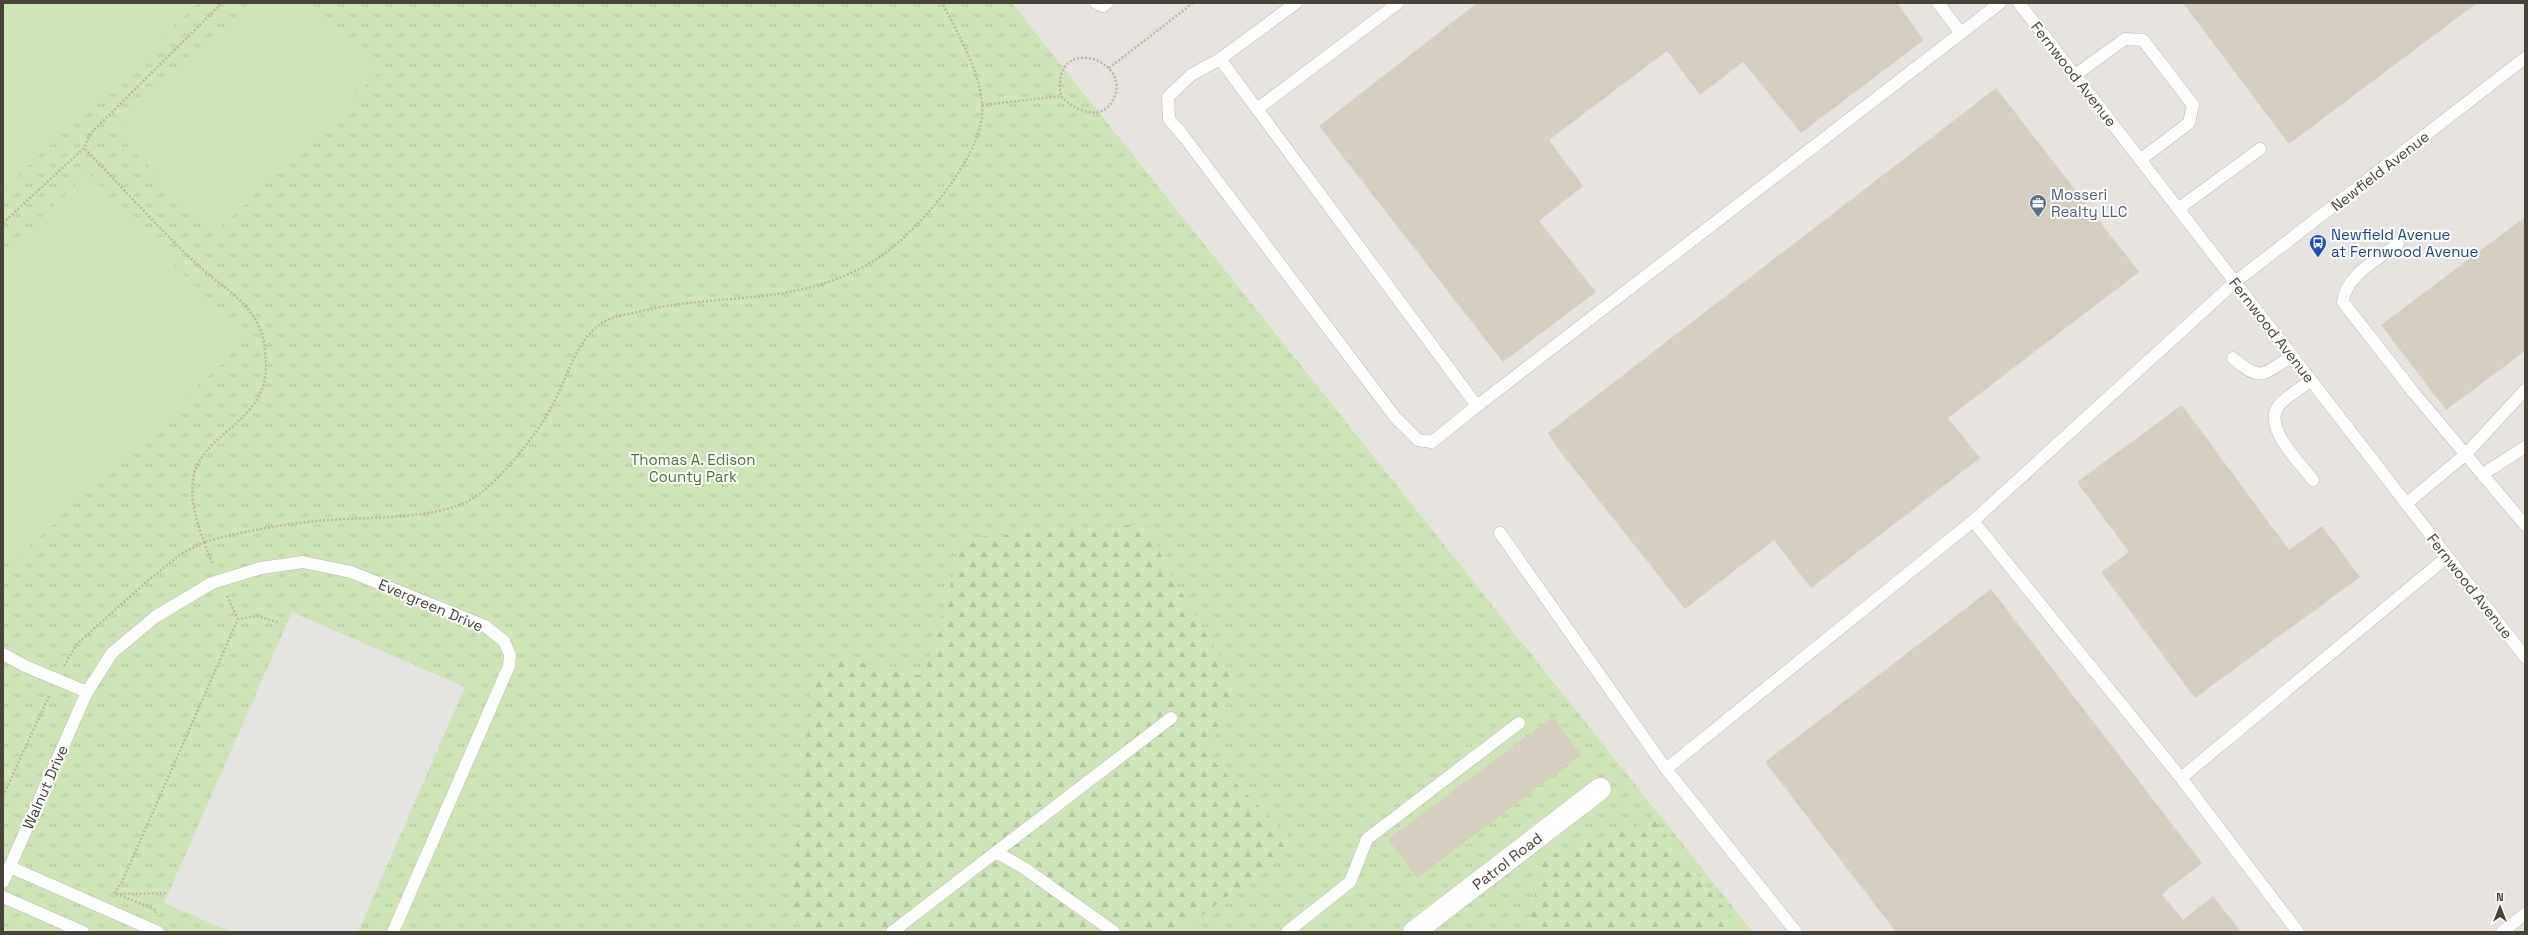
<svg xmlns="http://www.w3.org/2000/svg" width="2528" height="935" viewBox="0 0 2528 935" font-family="'Space Grotesk',sans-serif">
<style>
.industrial{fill:#e7e4df}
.grass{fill:url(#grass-tufts)}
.forest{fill:url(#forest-firs)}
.pitch{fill:#cee5b7}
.parking{fill:#e6e4e1}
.building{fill:#d5cec1}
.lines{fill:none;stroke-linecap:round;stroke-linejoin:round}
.service-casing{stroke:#bfbaad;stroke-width:13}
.minor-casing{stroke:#bfbaad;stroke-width:23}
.path{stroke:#c0b6a0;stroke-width:2.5;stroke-dasharray:2 2;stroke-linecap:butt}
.service{stroke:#fff;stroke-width:12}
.minor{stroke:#fff;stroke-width:22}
.labels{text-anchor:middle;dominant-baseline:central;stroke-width:4;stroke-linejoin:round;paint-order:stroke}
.street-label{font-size:15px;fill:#484239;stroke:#fff}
.service-label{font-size:15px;fill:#4e5e75;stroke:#fff;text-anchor:start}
.transit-label{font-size:15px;fill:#164399;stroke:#fff;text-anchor:start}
.park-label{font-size:15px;fill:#477630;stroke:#fff}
</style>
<defs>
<pattern id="grass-tufts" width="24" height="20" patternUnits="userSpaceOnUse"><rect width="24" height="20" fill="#cee5b7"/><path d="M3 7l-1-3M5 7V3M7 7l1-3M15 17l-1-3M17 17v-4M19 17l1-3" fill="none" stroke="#b2c69e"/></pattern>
<pattern id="forest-firs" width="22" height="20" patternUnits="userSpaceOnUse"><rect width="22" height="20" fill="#cee5b7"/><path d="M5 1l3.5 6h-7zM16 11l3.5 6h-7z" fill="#b2c69e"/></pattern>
</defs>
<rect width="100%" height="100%" fill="#f4f2ea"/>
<!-- industrial -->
<path class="industrial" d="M1012 3H2525V932H1753Z"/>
<!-- grass -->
<path class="grass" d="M3 3H1012L1753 932H3Z"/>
<!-- forest -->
<path class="forest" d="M1146 524 1171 575 1235 682 1207 755 1297 844 1180 932H804L790 910 812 687 841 658 924 676 964 538Z
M1654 820 1743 932H1530L1539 859Z"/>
<!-- pitch -->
<path class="pitch" d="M3 3H196L197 4 3 190Z
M250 3H310L379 72 215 233 115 132Z
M88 173 246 340 11 564 3 555V254Z"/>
<!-- parking -->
<path class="parking" d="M292 612 465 687 358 932H232L164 903Z"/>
<!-- building -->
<path class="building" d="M1477 3H1897L1924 40 1801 133 1743 62 1700 95 1667 51 1549 140 1583 186 1539 221 1596 292 1503 362 1319 126Z
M2183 3H2477L2289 144Z
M1996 88 2139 272 1948 418 1980 458 1811 588 1774 540 1685 609 1559 450 1548 433Z
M2525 217V351L2446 410 2381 325Z
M2182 405 2289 550 2322 526 2360 577 2195 698 2101 572 2129 552 2077 482Z
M1991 589 2202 863 2162 894 2183 920 2213 896 2241 932H1896L1765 762Z
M1553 717 1581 755 1417 878 1388 839Z"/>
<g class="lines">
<defs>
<path id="service" d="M1096 3 1103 6 1107 3
M1296 3 1220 59 1477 406 2000 3
M1938 3 1961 33
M2019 3 2525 657
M1220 59 1191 75 1168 97 1169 119 1182 134 1395 417 1418 440 1432 442 1477 406
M2075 75 2125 39 2143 40 2193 105 2189 123 2140 160
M1257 109 1398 3
M2178 209 2260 149
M2398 244C2378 259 2345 276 2343 302L2414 393 2525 525
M2233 358C2261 383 2263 374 2292 356
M2311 380C2303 387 2281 400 2277 408 2265 429 2300 463 2313 480
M2483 474 2525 447
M2406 504 2466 454 2525 390
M1500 533 1666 769 1973 521
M2447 557 2181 778 1973 521 2235 282 2525 58
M3 654 25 666 87 692
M1666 769 1796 932
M2181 778 2298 932
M996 852 1171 718
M10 867 158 932
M3 882 87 692 112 653 155 617 212 583 261 568 303 562 351 572 485 626 504 641 510 655 509 666 393 932
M3 897 83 932
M892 932 996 852 1024 868 1114 932
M1287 932 1350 882 1367 839 1519 723
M2502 932 2525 914"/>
<g id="minor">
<path id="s1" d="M1414 932 1600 789"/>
</g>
</defs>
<!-- service casing -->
<use href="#service" class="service-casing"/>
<!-- minor casing -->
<use href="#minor" class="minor-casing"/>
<!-- path -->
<path class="path" d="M1109 68 1193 3
M982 105 1061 96C1074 111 1103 123 1114 98 1132 58 1050 33 1061 96
M3 223 84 148 90 134 222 3
M212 563 204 542C240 532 278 525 316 521 361 516 437 522 475 497 499 482 540 431 552 406 567 379 577 335 607 320 616 316 628 314 638 312 688 299 739 301 789 292 818 287 850 276 875 260 913 237 979 161 982 115 985 79 958 34 942 3
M227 596 238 619
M64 666 77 644 145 583 181 554 204 542C197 522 190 501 193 480 200 431 267 425 266 364 265 352 265 340 260 329 249 301 221 286 200 267 159 229 122 187 84 148
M3 796 49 696
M114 893 122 882 238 619 258 616 280 623
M155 913 156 910 117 894 168 893"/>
<!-- service -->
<use href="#service" class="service"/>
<!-- minor -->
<use href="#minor" class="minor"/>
</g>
<!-- icons -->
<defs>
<symbol id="office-pin" viewBox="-11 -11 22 30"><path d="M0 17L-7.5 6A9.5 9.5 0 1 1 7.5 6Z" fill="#5c6f8a" stroke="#fff"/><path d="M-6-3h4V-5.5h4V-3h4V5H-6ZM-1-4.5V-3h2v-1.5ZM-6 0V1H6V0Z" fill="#fff"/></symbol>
<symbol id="bus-pin" viewBox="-11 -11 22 30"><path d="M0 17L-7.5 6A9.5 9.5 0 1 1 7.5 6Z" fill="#1a4fb4" stroke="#fff"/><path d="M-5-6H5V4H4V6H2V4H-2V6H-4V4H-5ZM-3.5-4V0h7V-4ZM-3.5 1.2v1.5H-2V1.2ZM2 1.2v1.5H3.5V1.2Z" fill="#fff"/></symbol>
</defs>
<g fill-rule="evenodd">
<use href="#office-pin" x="2028" y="193" width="20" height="27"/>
<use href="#bus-pin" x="2308" y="233" width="20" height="27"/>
</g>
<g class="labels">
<!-- street labels -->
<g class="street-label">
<text transform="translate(2074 74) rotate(52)">Fernwood Avenue</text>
<text transform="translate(2380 171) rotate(-38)">Newfield Avenue</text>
<text transform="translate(2272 330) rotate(52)">Fernwood Avenue</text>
<text transform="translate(2470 586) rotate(52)">Fernwood Avenue</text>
<text transform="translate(431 605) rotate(23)">Evergreen Drive</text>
<text transform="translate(45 787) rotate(-66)">Walnut Drive</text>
<text stroke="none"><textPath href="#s1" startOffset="117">Patrol Road</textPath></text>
</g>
<!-- service labels -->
<g class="service-label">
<text x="2051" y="194">Mosseri<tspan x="2051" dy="17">Realty LLC</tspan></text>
</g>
<!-- transit labels -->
<g class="transit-label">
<text x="2331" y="234">Newfield Avenue<tspan x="2331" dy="17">at Fernwood Avenue</tspan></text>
</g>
<!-- park labels -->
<g class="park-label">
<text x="693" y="459">Thomas A. Edison<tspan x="693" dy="17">County Park</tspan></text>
</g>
</g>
<!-- border -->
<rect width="2528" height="935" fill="none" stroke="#484239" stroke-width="8"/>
<!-- north arrow -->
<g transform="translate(2500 907)" stroke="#ffffff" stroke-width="3" paint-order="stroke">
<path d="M0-3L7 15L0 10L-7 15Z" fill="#484239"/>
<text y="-6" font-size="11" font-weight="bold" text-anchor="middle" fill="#484239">N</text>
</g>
</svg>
